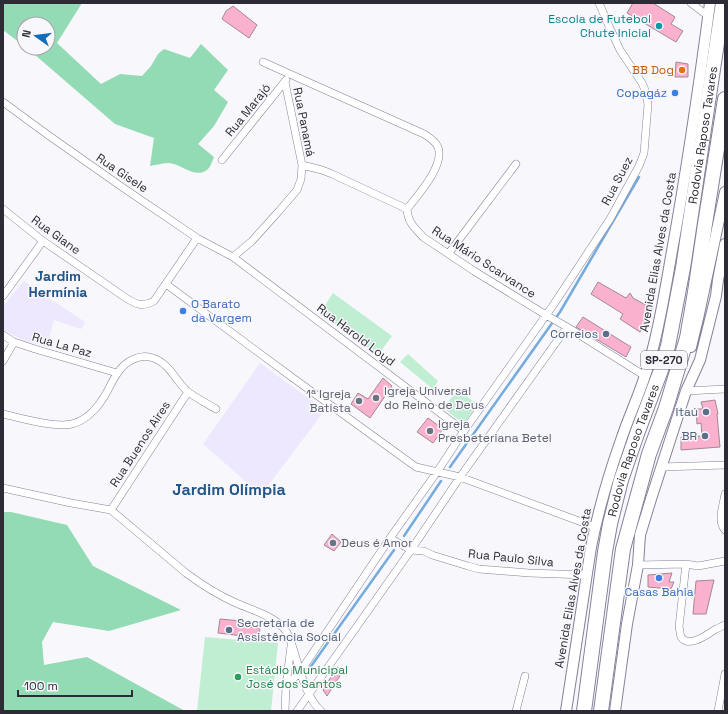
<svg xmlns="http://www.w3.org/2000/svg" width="728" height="714" viewBox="0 0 728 714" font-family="'Space Grotesk',sans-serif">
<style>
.built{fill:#ede8fe}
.green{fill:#c0eed3}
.forest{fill:#93dbb4}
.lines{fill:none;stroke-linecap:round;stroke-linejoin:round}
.stream{stroke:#75acdd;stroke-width:2.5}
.building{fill:#fab1cd;stroke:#a58892}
.street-casing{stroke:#86809a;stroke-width:8}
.secondary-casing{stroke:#86809a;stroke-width:12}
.highway-casing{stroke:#86809a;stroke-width:16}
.street{stroke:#fff;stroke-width:7}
.secondary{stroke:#fff;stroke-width:10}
.highway{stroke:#fff;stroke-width:14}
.culture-dot{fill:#0f9aa8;stroke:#f8f7fc;stroke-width:1.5}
.food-dot{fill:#e8710a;stroke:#f8f7fc;stroke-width:1.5}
.shop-dot{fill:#3f7fe0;stroke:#f8f7fc;stroke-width:1.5}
.service-dot{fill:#5c6f8a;stroke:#f8f7fc;stroke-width:1.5}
.worship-dot{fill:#6b7280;stroke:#f8f7fc;stroke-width:1.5}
.leisure-dot{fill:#2e9e5b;stroke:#f8f7fc;stroke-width:1.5}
.labels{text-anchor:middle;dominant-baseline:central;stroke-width:3;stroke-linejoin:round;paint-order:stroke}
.shield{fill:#f8f7fc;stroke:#6a6871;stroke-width:1}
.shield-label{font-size:11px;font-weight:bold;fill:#2d2b35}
.culture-label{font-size:12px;fill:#0d838f;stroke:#f8f7fc;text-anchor:end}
.food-label{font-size:12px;fill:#c56008;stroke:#f8f7fc;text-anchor:end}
.shop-label{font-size:12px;fill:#366cbe;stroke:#f8f7fc;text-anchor:end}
.street-label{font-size:12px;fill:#2d2b35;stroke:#f8f7fc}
.service-label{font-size:12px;fill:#4e5e75;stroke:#f8f7fc;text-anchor:end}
.worship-label{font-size:12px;fill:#5b616d;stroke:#f8f7fc;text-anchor:start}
.leisure-label{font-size:12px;fill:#27864d;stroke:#f8f7fc;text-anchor:start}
.quarter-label{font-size:14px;font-weight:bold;fill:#225689;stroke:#f8f7fc}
.district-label{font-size:16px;font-weight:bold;fill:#225689;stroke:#f8f7fc}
</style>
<rect width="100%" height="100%" fill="#f8f7fc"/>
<!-- built -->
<path class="built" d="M24 281 85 322 81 329 54 320 47 347 22 340 3 330V306Z
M260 363 325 410 261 495 203 444Z"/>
<!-- green -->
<path class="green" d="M333 293 392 336 378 355 320 313Z
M408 354 438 381 433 389 400 362Z
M458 390 477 404 464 424 443 408Z
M205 637 278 643 271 711H197Z"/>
<!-- forest -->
<path class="forest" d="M3 3H82L57 43 101 84 120 74 142 76 151 66 158 54 164 49 190 58 201 44 228 70 214 90 228 102 214 126 198 144 214 157C212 161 211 166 208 169 196 180 182 164 169 163 163 163 156 165 150 166L154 138 115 124 27 48H48V24H24V46L3 30Z
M3 512H11L67 525 93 566 181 610 109 631 53 622 42 642 44 665 87 657 185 711H3Z"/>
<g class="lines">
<!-- stream -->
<path class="stream" d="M450 467 560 312 639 177
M404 536 441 481
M309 669 394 550"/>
</g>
<!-- building -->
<path class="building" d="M633 3H653L675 17 671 24 683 31 676 42 627 13Z
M233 6 257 25 249 38 222 19 226 11Z
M676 62 688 64V77H675Z
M598 282 626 298 630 293 633 298 653 309 640 332 620 319 623 314 591 294Z
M583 317 631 347 626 357 576 327Z
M383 378 392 386 370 418 351 404 358 393 368 399Z
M715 400 718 414H717L720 447 681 450V437L702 436 701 423 697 424 696 409H703L701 402Z
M428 418 443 429 433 443 417 432Z
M332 534 341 542 334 551 324 545Z
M672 573 669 582H674L671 589 648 587V575Z
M714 580 706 614H693L696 581Z
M220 619 241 621 240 626 260 628 259 638 218 633Z
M337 667 343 671 327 696 323 690Z"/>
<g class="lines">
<defs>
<path id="street" d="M691 3 708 16
M263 62 424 134C429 137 435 141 438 147 445 165 418 195 407 209 408 223 414 227 423 237L474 271 546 315 567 327 645 376
M3 102 48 135 122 187 197 238 233 257 464 431
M222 160 286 80
M302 165 322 170 332 174 407 209
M3 209 43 241 126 298C137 305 142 307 154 301L197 238
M449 253 516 164
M233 257 252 241 279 211 297 190 301 179 302 165 285 82
M166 284 293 378 416 467 460 477 595 527
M3 296 43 241
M3 335 14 342 35 349 117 373
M3 361 14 342
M686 391 725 389
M3 414C21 418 55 428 72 424 84 421 95 411 102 400 108 392 111 382 117 374 124 362 139 353 153 358 169 363 176 381 187 391 194 397 208 404 216 409
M661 467 725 465
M3 488 71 503 111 510 186 573C202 585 218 595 236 603 252 610 275 616 286 631 289 636 291 642 293 648 299 667 306 698 321 711
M725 494C723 506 717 521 725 530
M111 510 188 392
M390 538 411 550 424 551 432 555 468 566 479 569 529 573 587 575
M686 564 679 627C680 630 680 635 681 637 689 649 708 634 716 629 719 628 722 626 725 625
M638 565 686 564 698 566 725 561
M286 686 300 672 390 538 437 472 464 431 554 304 610 219 639 166 644 153 648 104 645 90 642 83 620 50 609 26 599 3
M285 711 286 686 291 646
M297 711 411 550 460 477 567 327
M516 711 525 676
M718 711 725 674"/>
<path id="secondary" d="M691 347 699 314 725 192
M566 711 591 547C598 512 608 477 620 443 630 412 645 383 652 352 661 318 666 285 672 251 687 169 699 86 710 3
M615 711 627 624 638 565 640 535 651 499 686 391 700 360 716 296 718 280 725 244"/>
<g id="highway">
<path id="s1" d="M584 711 605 552 610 524 621 480 638 431 661 370 668 346 683 268 723 3"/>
<path d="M601 711 623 549 649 454 666 408 687 338 695 292 705 224 725 99"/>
</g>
</defs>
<!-- street casing -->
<use href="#street" class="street-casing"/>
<!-- secondary casing -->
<use href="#secondary" class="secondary-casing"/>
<!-- highway casing -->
<use href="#highway" class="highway-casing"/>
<!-- street -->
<use href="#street" class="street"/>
<!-- secondary -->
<use href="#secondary" class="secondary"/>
<!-- highway -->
<use href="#highway" class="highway"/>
</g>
<!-- markers -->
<circle class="culture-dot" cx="659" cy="26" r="4"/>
<circle class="food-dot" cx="682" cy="70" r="4"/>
<g class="shop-dot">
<circle cx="675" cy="93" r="4"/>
<circle cx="183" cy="311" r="4"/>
<circle cx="659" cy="578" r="4"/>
</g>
<g class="service-dot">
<circle cx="606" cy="334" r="4"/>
<circle cx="706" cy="412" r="4"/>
<circle cx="705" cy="436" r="4"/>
<circle cx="229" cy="630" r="4"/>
</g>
<g class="worship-dot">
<circle cx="376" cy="398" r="4"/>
<circle cx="359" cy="401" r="4"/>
<circle cx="430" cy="431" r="4"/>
<circle cx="333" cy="543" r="4"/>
</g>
<circle class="leisure-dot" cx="238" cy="677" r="4"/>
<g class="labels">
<!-- shield labels -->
<rect class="shield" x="641" y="351" width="46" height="18" rx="3"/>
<g class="shield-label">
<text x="664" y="360">SP-270</text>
</g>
<!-- culture labels -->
<g class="culture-label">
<text x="651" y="19">Escola de Futebol<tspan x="651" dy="14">Chute Inicial</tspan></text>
</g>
<!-- food labels -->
<g class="food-label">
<text x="674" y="70">BB Dog</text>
</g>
<!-- shop labels -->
<g class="shop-label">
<text x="667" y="93">Copagáz</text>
<text x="191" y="304" text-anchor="start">O Barato<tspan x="191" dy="14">da Vargem</tspan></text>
<text x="659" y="592" text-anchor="middle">Casas Bahia</text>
</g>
<!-- street labels -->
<g class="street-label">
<text transform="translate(248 110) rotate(-51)">Rua Marajó</text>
<text transform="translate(304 122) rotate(79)">Rua Panamá</text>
<text stroke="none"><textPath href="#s1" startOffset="590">Rodovia Raposo Tavares</textPath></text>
<text transform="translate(122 173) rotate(34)">Rua Gisele</text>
<text transform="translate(617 181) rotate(-62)">Rua Suez</text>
<text transform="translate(56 235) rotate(36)">Rua Giane</text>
<text transform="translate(658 252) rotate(-80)">Avenida Elias Alves da Costa</text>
<text transform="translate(484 262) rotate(33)">Rua Mário Scarvance</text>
<text transform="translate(356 335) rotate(37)">Rua Harold Loyd</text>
<text transform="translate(62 345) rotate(16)">Rua La Paz</text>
<text transform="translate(140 444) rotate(-57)">Rua Buenos Aires</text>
<text stroke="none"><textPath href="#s1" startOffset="266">Rodovia Raposo Tavares</textPath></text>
<text transform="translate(511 558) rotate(6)">Rua Paulo Silva</text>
<text transform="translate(573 588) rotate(-80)">Avenida Elias Alves da Costa</text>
</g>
<!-- service labels -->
<g class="service-label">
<text x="598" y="334">Correios</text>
<text x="698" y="412">Itaú</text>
<text x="697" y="436">BR</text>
<text x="237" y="623" text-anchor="start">Secretaria de<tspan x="237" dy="14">Assistência Social</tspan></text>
</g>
<!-- worship labels -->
<g class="worship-label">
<text x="384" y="391">Igreja Universal<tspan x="384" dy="14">do Reino de Deus</tspan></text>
<text x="351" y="394" text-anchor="end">1ª Igreja<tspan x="351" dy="14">Batista</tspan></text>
<text x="438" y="424">Igreja<tspan x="438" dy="14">Presbeteriana Betel</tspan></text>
<text x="341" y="543">Deus é Amor</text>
</g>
<!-- leisure labels -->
<g class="leisure-label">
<text x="246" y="670">Estádio Municipal<tspan x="246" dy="14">José dos Santos</tspan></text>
</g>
<!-- quarter labels -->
<g class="quarter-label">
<text x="58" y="276">Jardim<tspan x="58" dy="16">Hermínia</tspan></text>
</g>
<!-- district labels -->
<g class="district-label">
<text x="229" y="489">Jardim Olímpia</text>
</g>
</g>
<!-- border -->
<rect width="728" height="714" fill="none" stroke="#2d2b35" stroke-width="8"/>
<!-- north arrow -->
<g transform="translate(36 36) rotate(284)"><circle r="19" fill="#f8f7fc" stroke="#a7a5ac"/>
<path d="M0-3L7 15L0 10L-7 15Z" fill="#116cb9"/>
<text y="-6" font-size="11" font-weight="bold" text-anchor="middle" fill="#2d2b35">N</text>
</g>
<!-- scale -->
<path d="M18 690v6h114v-6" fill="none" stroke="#2d2b35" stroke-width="2"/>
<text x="24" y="690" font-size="12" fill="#2d2b35" stroke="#f8f7fc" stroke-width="3" paint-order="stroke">100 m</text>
</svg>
